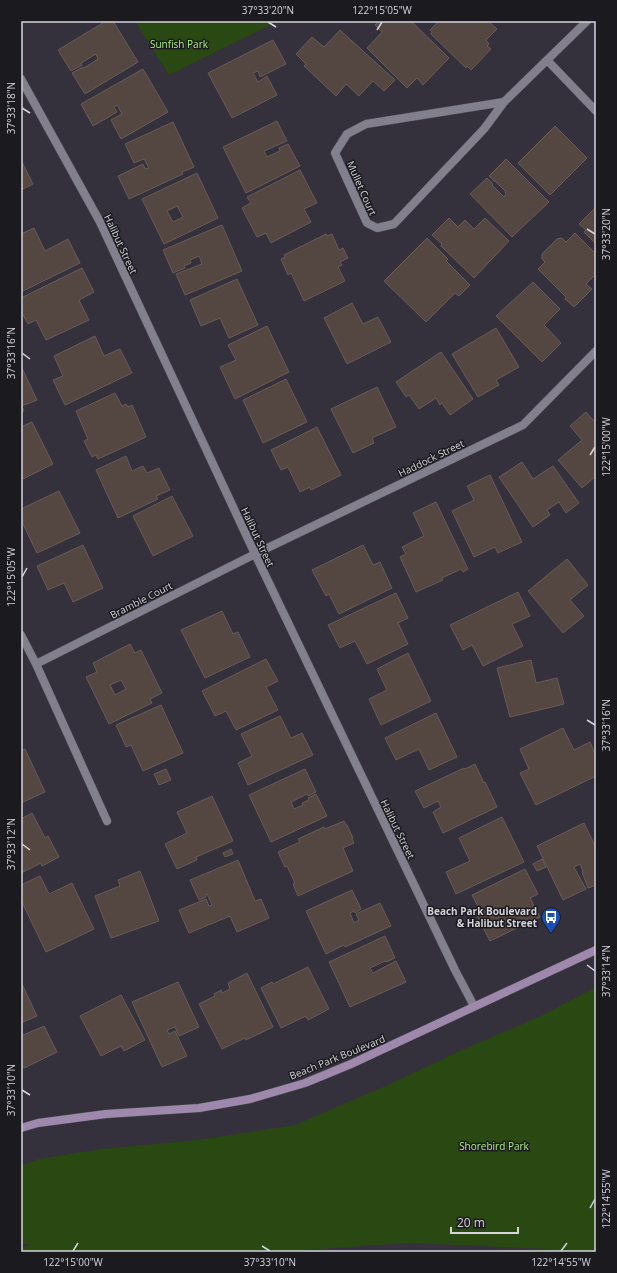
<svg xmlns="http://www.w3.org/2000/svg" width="617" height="1273" viewBox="0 0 617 1273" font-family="'Open Sans',sans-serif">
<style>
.green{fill:#2a4812}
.building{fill:#544742;stroke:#695c56;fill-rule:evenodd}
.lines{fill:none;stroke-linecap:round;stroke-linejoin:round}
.street-casing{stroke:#4f4d57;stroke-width:9}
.secondary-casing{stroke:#4f4d57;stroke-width:9}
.street{stroke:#83808d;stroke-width:8}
.secondary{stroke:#9e88ac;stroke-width:8}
.ticks{fill:none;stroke:#d5d4db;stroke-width:1.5}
.labels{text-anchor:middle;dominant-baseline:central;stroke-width:3;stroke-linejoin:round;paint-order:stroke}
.park-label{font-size:10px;fill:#aeef81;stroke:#1b1a1f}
.street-label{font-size:10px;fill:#d5d4db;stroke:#1b1a1f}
.poi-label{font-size:10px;font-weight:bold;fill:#d5d4db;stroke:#1b1a1f;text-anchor:end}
.neatline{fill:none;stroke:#d5d4db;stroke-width:1.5}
.ticks-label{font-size:10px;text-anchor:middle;fill:#d5d4db}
</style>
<rect width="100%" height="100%" fill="#34313c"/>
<!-- green -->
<path class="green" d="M135 21H278L169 75Z
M596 987V1252H455L551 1249 408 1243 304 1250 324 1252H21V1247L32 1244H21V1166L39 1159 101 1149 198 1140 295 1125 390 1084 458 1052 543 1015Z"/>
<!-- building -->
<path class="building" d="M106 21H113L138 62 85 94 72 73 83 67 84 68 98 59 96 54 81 63 82 65 71 71 58 50Z
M379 21H407L408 22 411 21 449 58 423 85 417 78 407 88 367 48 382 32 375 25Z
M439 21H488L497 29 486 40 489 44 487 46 491 49 471 70 467 66 466 68 431 34 432 32 430 30Z
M340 30 395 80 384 91 373 81 359 96 346 84 336 96 304 66 306 64 296 54 312 37 324 47Z
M273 40 286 64 260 77 258 71 253 73 258 82 267 76 277 95 232 118 208 73Z
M143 69 168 112 121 139 111 120 122 114 117 105 114 107 117 112 93 126 81 104Z
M277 121 287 141 264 151 267 157 280 151 279 148 288 144 300 166 246 193 223 147Z
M173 122 194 167 182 172 183 174 129 199 118 176 143 164 145 169 149 168 144 159 134 163 125 144Z
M555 126 587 158 550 195 518 163Z
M506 159 549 202 512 237 470 194 487 178 493 184 492 185 504 197 506 194 505 193 506 192 495 181V182L489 176Z
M22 162 33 184 21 190V163Z
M300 170 317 203 304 209 311 222 271 243 266 233 257 237 242 208 251 203 247 197Z
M197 173 218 218 164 244 142 199ZM177 206 183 217 173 222 167 211Z
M596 207V244L584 232 586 230 579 224Z
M449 218 458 227 465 220 474 229 485 218 509 241 474 278 441 246 442 244 432 235Z
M222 225 242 271 185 295 176 274 202 264 199 256 190 260 191 263 184 266 185 268 173 273 163 250Z
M34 228 45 251 68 239 80 263 21 292V234Z
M575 233 596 254V274L586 284 592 289 574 307 565 299 566 297 538 269 545 262 542 259V254L557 239 562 238 566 242Z
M326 234 327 236 332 234 339 250 343 248 348 258 340 262 342 265 338 267 345 281 304 301 291 273 288 275 281 259 285 257 284 255Z
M427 238 448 259 446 261 470 285 459 296 455 293 426 322 384 281Z
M82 268 94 292 79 300 89 320 46 340 36 320 28 324 21 311V298Z
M237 279 258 325 229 338 220 318 201 326 190 300Z
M533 282 560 309 544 325 561 343 542 362 496 316Z
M352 303 363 324 378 317 391 342 347 364 324 318Z
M267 326 289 372 235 399 220 367 236 360 228 345Z
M496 328 519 367 496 380 499 385 478 397 452 354Z
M95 336 104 356 120 349 132 373 65 405 53 380 63 376 54 356Z
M441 352 473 399 450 415 442 403 440 405 436 398 419 409 409 395 406 397 396 382Z
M21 366 37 400 22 406 24 411 21 412Z
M286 379 307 422 263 443 243 400Z
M377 387 396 427 372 438 374 443 353 453 331 409Z
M115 393 122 406 126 404 128 407 132 405 146 437 98 459 96 455 92 457 84 441 88 439 76 411Z
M586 412 596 423V476L582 488 558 460 582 440 570 426Z
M32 422 53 464 23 479 21 473V427Z
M317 427 341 475 311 490 310 487 300 492 288 467 281 470 271 450Z
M126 456 132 471 143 466 147 473 159 468 170 490 156 496 158 499 118 518 96 470Z
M522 462 533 479 553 466 579 503 566 513 559 502 547 510 550 515 533 527 499 477Z
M490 475 522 542 498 553 495 547 474 557 452 511 474 500 467 486Z
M59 491 80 533 37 553 21 520V509Z
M172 496 193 536 153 556 133 516Z
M436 502 468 569 463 572 461 569 442 578 443 580 416 592 400 557 406 554 402 547 424 536 413 513Z
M83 545 103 588 73 602 64 583 48 590 37 566Z
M363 545 373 565 380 562 392 588 339 614 329 594 326 596 312 570Z
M567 559 588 585 570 600 584 616 563 633 528 591Z
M518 592 530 616 512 624 523 646 483 666 472 645 463 650 450 625Z
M396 593 408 618 398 623 408 644 367 664 355 641 340 648 328 625Z
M222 611 233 634 238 632 250 657 205 678 181 630Z
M130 644 135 653 141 650 162 693 150 699 152 703 109 724 86 677 97 672 93 663ZM121 680 126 689 115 695 110 685Z
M408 653 431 701 381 725 369 699 387 690 377 669Z
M266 659 278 681 266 687 278 710 236 730 226 711 215 716 202 691Z
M531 660 536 683 557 678 564 704 510 717 497 668Z
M161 705 183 753 143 771 131 745 126 747 116 725Z
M436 713 457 757 429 770 419 749 396 760 385 738Z
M280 716 291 738 302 733 313 755 248 785 238 763 252 756 241 734Z
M563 728 574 750 590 742 596 756V776L536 805 520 773 529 769 520 749Z
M25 749 45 792 21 803V751Z
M475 764 484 783 485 782 497 807 443 833 433 812 441 807 438 801 424 808 415 791 464 768 465 769Z
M166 769 171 780 159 785 154 774Z
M305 769 316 792 308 796 307 794 291 802 294 809 303 805 302 803 309 800 308 798 316 794 327 816 271 842 249 795Z
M212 796 233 841 196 857 197 860 177 869 165 844 187 833 177 812Z
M32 813 45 838 48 836 59 857 42 866 41 863 21 873V819Z
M502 817 524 862 456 894 446 872 470 861 459 838Z
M344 821 346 825H347L353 838 352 839 354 843 343 848 353 871 298 896 293 884 295 883 287 866 285 867 278 852 300 842 298 839 324 827 325 829Z
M584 823 596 848V885L588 888 582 872 583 871 580 864 574 867 586 889 563 900 537 846Z
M231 849 233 854 225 857 223 853Z
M542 859 546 867 537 871 533 864Z
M238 860 255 901 261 899 269 918 237 932 230 916 189 933 179 910 206 899 209 906 212 905 207 894 205 895 206 897 199 900 190 880Z
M525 869 538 894 530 898 540 917 490 941 476 914 481 912 472 895Z
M140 871 159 921 111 938 95 896 120 886 118 880Z
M40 876 49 894 72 883 94 929 46 952 21 900V885Z
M352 890 361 909 355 913 354 911 350 913 354 923 359 920 356 914 380 903 391 926 345 947 344 945 326 954 306 911Z
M385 936 395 958 386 962 385 961 370 968 373 973 396 961 406 982 350 1007 329 962Z
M308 967 329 1009 308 1020 306 1016 281 1028 261 988 272 982 273 984Z
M247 973 273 1027 246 1040 245 1038 222 1049 199 1004 215 996 214 994 221 990 222 993 230 989 228 983Z
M21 982 37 1016 21 1023Z
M178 982 199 1027 179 1036 175 1027 167 1030 169 1034 175 1031 187 1056 162 1067 132 1002Z
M121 995 145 1040 124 1051 121 1046 101 1056 80 1016Z
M44 1026 57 1052 24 1068 21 1063V1036Z"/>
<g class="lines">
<defs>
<path id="street" d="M547 60 596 111
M21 79 100 222 255 554 455 970 474 1006
M504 102 366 124 347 134 335 153 367 223 377 228 394 224 484 129 504 102 587 21
M21 635 36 664 107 821
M36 664 255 554 523 425 596 351"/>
<path id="secondary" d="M21 1128 38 1123 106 1114 199 1108 250 1099 305 1083 351 1064 596 950"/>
</defs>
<!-- street casing -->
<use href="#street" class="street-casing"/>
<!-- secondary casing -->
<use href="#secondary" class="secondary-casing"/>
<!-- street -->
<use href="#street" class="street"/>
<!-- secondary -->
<use href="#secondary" class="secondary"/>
</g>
<!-- ticks -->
<path class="ticks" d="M268 22 276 27M377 30 382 22M22 108 30 113M587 229 595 234M22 353 30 359M590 455 595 447M22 577 27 568M587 720 595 725M22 844 30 850M587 965 595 971M22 1090 30 1095M590 1208 595 1199M262 1246 270 1251M73 1251 78 1243M561 1251 567 1243"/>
<!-- icons -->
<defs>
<symbol id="bus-pin" viewBox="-11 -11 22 30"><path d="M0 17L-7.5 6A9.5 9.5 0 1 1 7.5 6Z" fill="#1a4fb4" stroke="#1b1a1f"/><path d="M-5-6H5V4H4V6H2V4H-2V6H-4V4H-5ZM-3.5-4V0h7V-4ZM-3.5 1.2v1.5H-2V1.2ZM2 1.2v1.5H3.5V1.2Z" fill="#fff"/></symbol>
</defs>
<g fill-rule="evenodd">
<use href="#bus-pin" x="540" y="906" width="22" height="30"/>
</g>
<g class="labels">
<!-- park labels -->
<g class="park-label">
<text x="179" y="44">Sunfish Park</text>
<text x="494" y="1146">Shorebird Park</text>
</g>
<!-- street labels -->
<g class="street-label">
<text transform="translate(362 188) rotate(66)">Mullet Court</text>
<text transform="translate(121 244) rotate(65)">Halibut Street</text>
<text transform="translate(431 458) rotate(-26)">Haddock Street</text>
<text transform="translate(258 537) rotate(65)">Halibut Street</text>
<text transform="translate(141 600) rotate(-27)">Bramble Court</text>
<text transform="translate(398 829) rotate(64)">Halibut Street</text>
<text transform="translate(337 1057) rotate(-22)">Beach Park Boulevard</text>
</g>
<!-- poi labels -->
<g class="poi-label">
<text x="537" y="911">Beach Park Boulevard<tspan x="537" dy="12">&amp; Halibut Street</tspan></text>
</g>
</g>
<!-- border -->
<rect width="617" height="1273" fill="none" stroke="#1b1a1f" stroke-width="44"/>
<!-- scale -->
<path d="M451 1227v6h67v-6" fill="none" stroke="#d5d4db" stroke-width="2"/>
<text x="457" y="1227" font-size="12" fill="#d5d4db" stroke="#1b1a1f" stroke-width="3" paint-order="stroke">20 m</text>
<rect x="22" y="22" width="573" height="1229" class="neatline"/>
<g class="ticks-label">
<text x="268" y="14">37°33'20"N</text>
<text x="382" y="14">122°15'05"W</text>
<text transform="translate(11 108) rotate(-90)" y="4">37°33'18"N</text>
<text transform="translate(606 234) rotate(-90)" y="4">37°33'20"N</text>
<text transform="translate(11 353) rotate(-90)" y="4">37°33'16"N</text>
<text transform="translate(606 447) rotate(-90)" y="4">122°15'00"W</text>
<text transform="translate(11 577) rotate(-90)" y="4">122°15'05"W</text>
<text transform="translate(606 725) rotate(-90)" y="4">37°33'16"N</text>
<text transform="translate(11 844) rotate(-90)" y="4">37°33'12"N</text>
<text transform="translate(606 971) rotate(-90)" y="4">37°33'14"N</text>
<text transform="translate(11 1090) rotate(-90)" y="4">37°33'10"N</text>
<text transform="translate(606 1199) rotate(-90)" y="4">122°14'55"W</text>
<text x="73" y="1266">122°15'00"W</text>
<text x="270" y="1266">37°33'10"N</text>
<text x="561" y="1266">122°14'55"W</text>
</g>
</svg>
